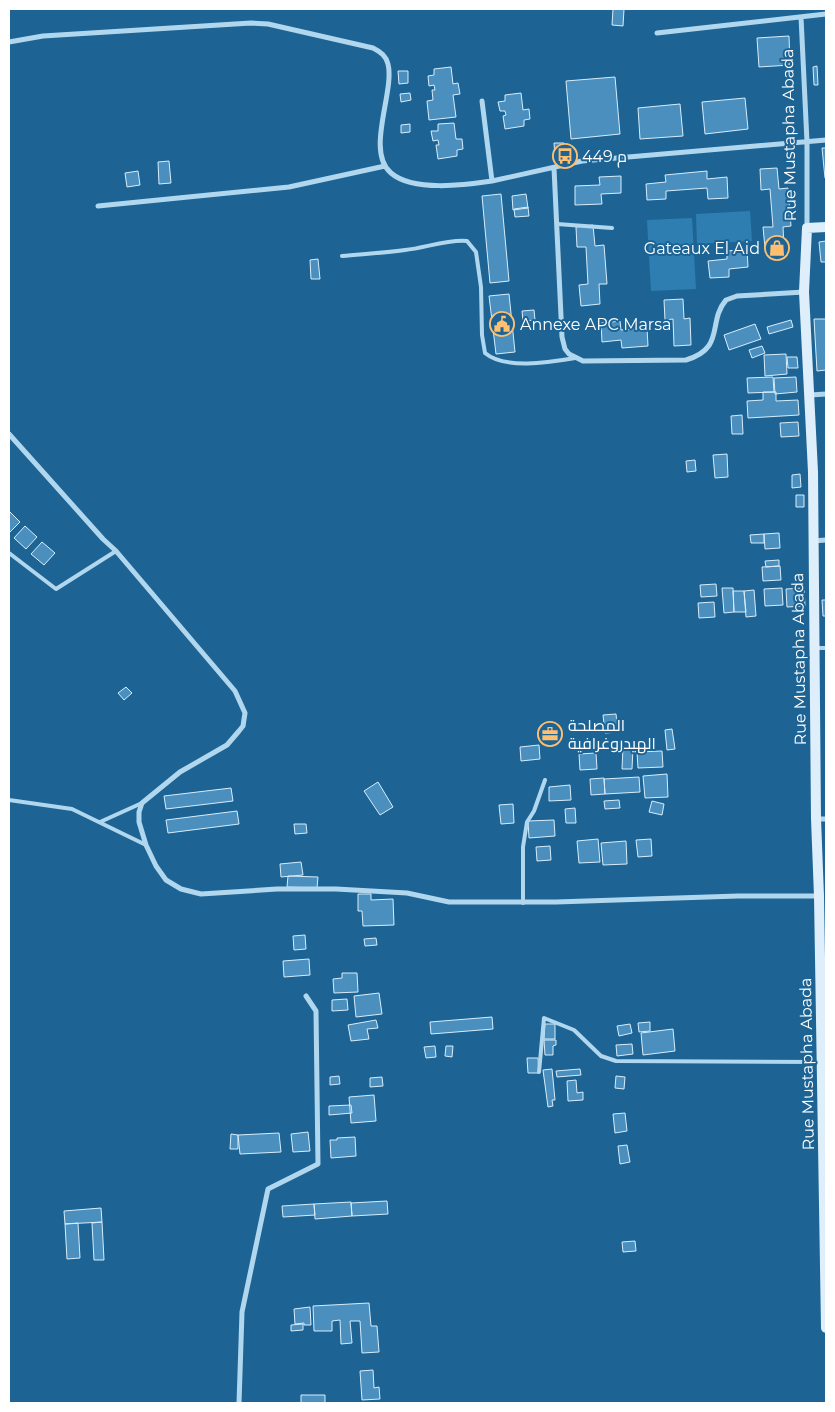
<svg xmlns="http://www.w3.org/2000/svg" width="835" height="1412" viewBox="0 0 835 1412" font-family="Montserrat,Cairo,sans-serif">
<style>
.green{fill:#2e7eb1}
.building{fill:#4a8fbe;stroke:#d7edfb}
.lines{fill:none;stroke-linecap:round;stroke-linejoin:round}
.lane{stroke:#b1d7ef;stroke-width:4}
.street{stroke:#b1d7ef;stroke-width:5}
.secondary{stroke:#deeffb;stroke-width:10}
.labels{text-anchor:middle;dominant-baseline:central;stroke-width:4;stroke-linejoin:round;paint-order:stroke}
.street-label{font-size:16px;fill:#fff;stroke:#1d6495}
.poi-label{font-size:16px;fill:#fff;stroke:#1d6495;text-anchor:start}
</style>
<rect width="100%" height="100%" fill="#1d6495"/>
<!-- green -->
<path class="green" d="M750 211 752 241 697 244 696 214Z
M692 218 696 289 651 291 647 220Z"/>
<!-- building -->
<path class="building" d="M613 9H624L623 26 612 25Z
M789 36 790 65 759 67 757 38Z
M817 66 818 85H814L813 67Z
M451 67 453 84 458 83 460 94 453 95 456 117 429 120 427 101 433 100 432 90H435L434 85 429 86 428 76 434 75V69Z
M398 71H408V83L399 84Z
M615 77 620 134 571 139 566 81Z
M410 93 411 100 401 102 400 94Z
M521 93 523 110 529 109 530 119 524 120V126L505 129 503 116 506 115 505 111H500L498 102 505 101V95Z
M745 98 748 129 705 134 702 102Z
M680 104 683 136 640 139 638 108Z
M454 123 456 139H462L463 149 457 150V156L438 159 436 145H439L438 140 433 141 431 131H438V124Z
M410 124V132L401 133V125Z
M554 143H564L565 157H555Z
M822 148H826V178H825Z
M169 161 171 183 159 184 158 162Z
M777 168 779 189 788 188 791 226 783 227 784 247 765 248 763 227H773L770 189 761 190 760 169Z
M138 171 140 185 127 187 125 173Z
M707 171V179L727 177 728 198 708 199 707 188 666 191V199L647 200 646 184 666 182 665 175Z
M621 176V193L601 194 602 204 575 205V186L600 185 599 177Z
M501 194 509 281 490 283 482 196Z
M526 194 528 208 513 210 512 196Z
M528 207 529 216 515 217 514 209Z
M593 225 595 246 604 245 607 284H599L600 304 581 306 579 285 588 284 586 247H577L576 227Z
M826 241V262H821L819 242Z
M747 249 748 267 729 269V277L710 278 708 261 727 259V251Z
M318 259 320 279H311L310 260Z
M509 294 515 352 496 354 489 296Z
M683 299 684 319 690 318 691 345 674 346 673 319 665 320 664 300Z
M534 310 535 320 523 321 522 311Z
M814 319H826V370L817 371Z
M791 320 793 327 769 334 767 327Z
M620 321 621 330 647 328 648 346 622 348 621 340 602 342 601 323Z
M755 324 761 339 729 350 724 335Z
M762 346 765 353 752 358 749 350Z
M786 354 787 374 765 376 764 355Z
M787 357H797L798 368H788Z
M773 377 774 392 748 393 747 378Z
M796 377 797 392 775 394 774 378Z
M763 392H776V401L798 400 799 415 748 418 747 401 763 400Z
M742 415 743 434H732L731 416Z
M798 422 799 436 781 437 780 423Z
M727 454 728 477 715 478 713 455Z
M695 460 696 471 687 472 686 461Z
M800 474 801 487 792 488V475Z
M796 495H804V507H796Z
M9 511 20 522 9 533Z
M25 526 37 537 26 549 14 538Z
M779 533 780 548 765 549 764 534Z
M764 534V543H751L750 535Z
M42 542 55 553 44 565 31 554Z
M779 560V566L766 567 765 561Z
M780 566 781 580 763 581 762 567Z
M716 584 717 596 701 597 700 585Z
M722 588H733L734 612 724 613Z
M782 588 783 605 765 606 764 589Z
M804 588 805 606 787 607 786 589Z
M754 590 756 616 746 617 744 591Z
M733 591H744L746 612H734Z
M822 600H826V616H823Z
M714 602 715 617 699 618 698 603Z
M126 687 132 693 124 700 118 693Z
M616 714 618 732 605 733 603 715Z
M672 729 675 749 667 750 665 730Z
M539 745 540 759 521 761 520 747Z
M623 747 633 748 632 769H622Z
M662 751 663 767 638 768 637 752Z
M596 753 597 769 580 770 579 754Z
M667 774 668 797 645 798 643 776Z
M639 777 640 792 605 794 604 779Z
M604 778 605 794 591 795 590 779Z
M378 782 393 807 380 815 364 791Z
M570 785 571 800 549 801V787Z
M231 788 233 801 166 809 164 796Z
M619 800 620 808 605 809 604 801Z
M652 801 664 804 662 815 649 812Z
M513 804 514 823 501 824 499 805Z
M575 808 576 823H566L565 809Z
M237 811 239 824 168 833 166 820Z
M554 820 555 836 529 838 528 821Z
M294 824H306L307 833 295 834Z
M598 839 600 862 579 863 577 841Z
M651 839 652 856 638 857 636 840Z
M626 841 627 864 603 865 601 843Z
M550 846 551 860 537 861 536 847Z
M301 862 303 875 281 877 280 864Z
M288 876 318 877 317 888 287 887Z
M358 894H371V900L393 899 394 925 363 926 362 911H358Z
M305 935 306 949 294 950 293 936Z
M376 938 377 945 365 946 364 939Z
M309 959 310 975 284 977 283 961Z
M342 973H357L358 992 334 993 333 979 342 978Z
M379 993 382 1014 356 1017 354 996Z
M347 999 348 1010 332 1011V1000Z
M492 1017 493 1029 431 1034 430 1022Z
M376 1020 378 1028 367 1029 369 1039 351 1041 348 1025Z
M650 1022V1031L639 1032 638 1023Z
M545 1024H555V1039H544Z
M630 1024 632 1033 619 1036 617 1026Z
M673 1029 675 1051 643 1055 641 1033Z
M544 1040H556V1045L553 1046V1055H545Z
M632 1044 633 1054 617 1056 616 1045Z
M435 1046 436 1057 426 1058 424 1047Z
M446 1046H453L452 1057 445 1056Z
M527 1058H538L539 1073H528Z
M552 1069 555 1100H552L553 1106 548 1107 543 1070Z
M580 1069 581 1075 557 1077 556 1071Z
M339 1076 340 1084 330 1085V1077Z
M616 1076 625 1077 624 1089 615 1088Z
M382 1077 383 1086 370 1087V1078Z
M576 1080 577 1093 583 1092V1100L568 1101 567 1081Z
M374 1095 376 1121 351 1123 349 1097Z
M351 1105 352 1113 329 1115V1106Z
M625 1113 627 1131 615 1133 613 1114Z
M308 1132 310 1151 293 1152 291 1134Z
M279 1133 281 1152 240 1154 238 1135Z
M231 1134 238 1135V1149H230Z
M355 1137 356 1156 331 1158 330 1140H337V1138Z
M627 1145 630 1162 620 1164 618 1146Z
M387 1201 388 1214 352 1216 351 1203Z
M351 1202 352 1216 315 1219 314 1204Z
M314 1204 315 1215 283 1217 282 1206Z
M101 1208 102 1222 65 1224 64 1211Z
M102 1222 104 1260H94L92 1223Z
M78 1223 80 1258 67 1259 65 1224Z
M635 1241 636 1251 623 1252 622 1242Z
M369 1303 371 1326H377L379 1352 362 1353 360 1321H350L352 1343 341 1344 340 1320 332 1321V1331H314L313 1306Z
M310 1307 311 1325H304V1323L295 1324 294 1309Z
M303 1324V1330L291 1331V1325Z
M373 1370 374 1388 379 1387 380 1399 362 1400 360 1371Z
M301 1395H325V1403H301Z"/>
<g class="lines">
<!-- lane -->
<path class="lane" d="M557 224 612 228
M342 256C363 254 384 253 405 250 425 248 448 239 467 241L476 252 481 287 482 335 485 353C505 370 551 362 575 358
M9 553 56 589 116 551
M816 648H826
M9 800 72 809 146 845
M100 822 142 803
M523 903V847L527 822 534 811 545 780
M539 1072 544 1018 574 1030 601 1056 616 1061 821 1062"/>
<!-- street -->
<path class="street" d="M801 17 807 142V228
M657 33 826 14
M9 42 43 36 251 23 268 24 373 48C381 52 386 56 388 64 395 92 365 151 391 173 413 192 465 185 492 181
M482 101 492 181 582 161 826 140
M554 168 562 337 565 349 569 354 583 361 686 360C726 348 707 322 726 300L737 296 804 292
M98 206 289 187 385 166
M810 395 826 394
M9 434 103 539 116 551 235 691 245 713 243 726 239 731 227 745 180 772 142 803 139 812V822L146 845 156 866 166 880 181 889 201 894 277 889H336L407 893 449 902H556L738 896H819
M813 541 826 540
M816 819H826
M239 1403 242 1312 268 1189 318 1164 316 1011 306 996"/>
<!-- secondary -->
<path class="secondary" d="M826 227 807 228 804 292 813 472 816 819 819 896 826 1328"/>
</g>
<!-- icons -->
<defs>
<symbol id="bus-ring" viewBox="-11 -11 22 22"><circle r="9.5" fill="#1d6495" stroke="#febf70" stroke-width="1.5"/><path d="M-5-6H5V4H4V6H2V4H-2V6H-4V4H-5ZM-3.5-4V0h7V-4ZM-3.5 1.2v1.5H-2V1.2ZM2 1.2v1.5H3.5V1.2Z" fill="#febf70"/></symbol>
<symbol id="shop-ring" viewBox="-11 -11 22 22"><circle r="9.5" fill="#1d6495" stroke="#febf70" stroke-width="1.5"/><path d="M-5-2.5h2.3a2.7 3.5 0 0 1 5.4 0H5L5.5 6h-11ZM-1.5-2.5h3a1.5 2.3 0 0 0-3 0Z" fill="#febf70"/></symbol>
<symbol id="civic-ring" viewBox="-11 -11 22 22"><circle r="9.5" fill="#1d6495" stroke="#febf70" stroke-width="1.5"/><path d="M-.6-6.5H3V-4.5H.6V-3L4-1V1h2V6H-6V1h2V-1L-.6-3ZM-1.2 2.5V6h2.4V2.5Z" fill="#febf70"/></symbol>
<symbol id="office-ring" viewBox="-11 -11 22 22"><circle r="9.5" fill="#1d6495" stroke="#febf70" stroke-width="1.5"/><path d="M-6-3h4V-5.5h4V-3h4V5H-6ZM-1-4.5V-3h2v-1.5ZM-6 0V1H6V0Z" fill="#febf70"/></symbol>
</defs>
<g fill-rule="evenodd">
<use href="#bus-ring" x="551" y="142" width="28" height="28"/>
<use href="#shop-ring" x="763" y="234" width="28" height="28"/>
<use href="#civic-ring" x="488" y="310" width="28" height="28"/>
<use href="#office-ring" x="536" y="720" width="28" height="28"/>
</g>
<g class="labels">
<!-- street labels -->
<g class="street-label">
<text transform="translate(789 135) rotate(-91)">Rue Mustapha Abada</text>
<text transform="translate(799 659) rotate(-91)">Rue Mustapha Abada</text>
<text transform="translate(807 1064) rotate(-91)">Rue Mustapha Abada</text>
</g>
<!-- poi labels -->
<g class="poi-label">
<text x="582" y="156">م 449</text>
<text x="760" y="248" text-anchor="end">Gateaux El Aid</text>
<text x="520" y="324">Annexe APC Marsa</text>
<text x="568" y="725">المصلحة<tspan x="568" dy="18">الهيدروغرافية</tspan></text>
</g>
</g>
<!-- border -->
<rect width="835" height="1412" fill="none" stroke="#ffffff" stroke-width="20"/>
</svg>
